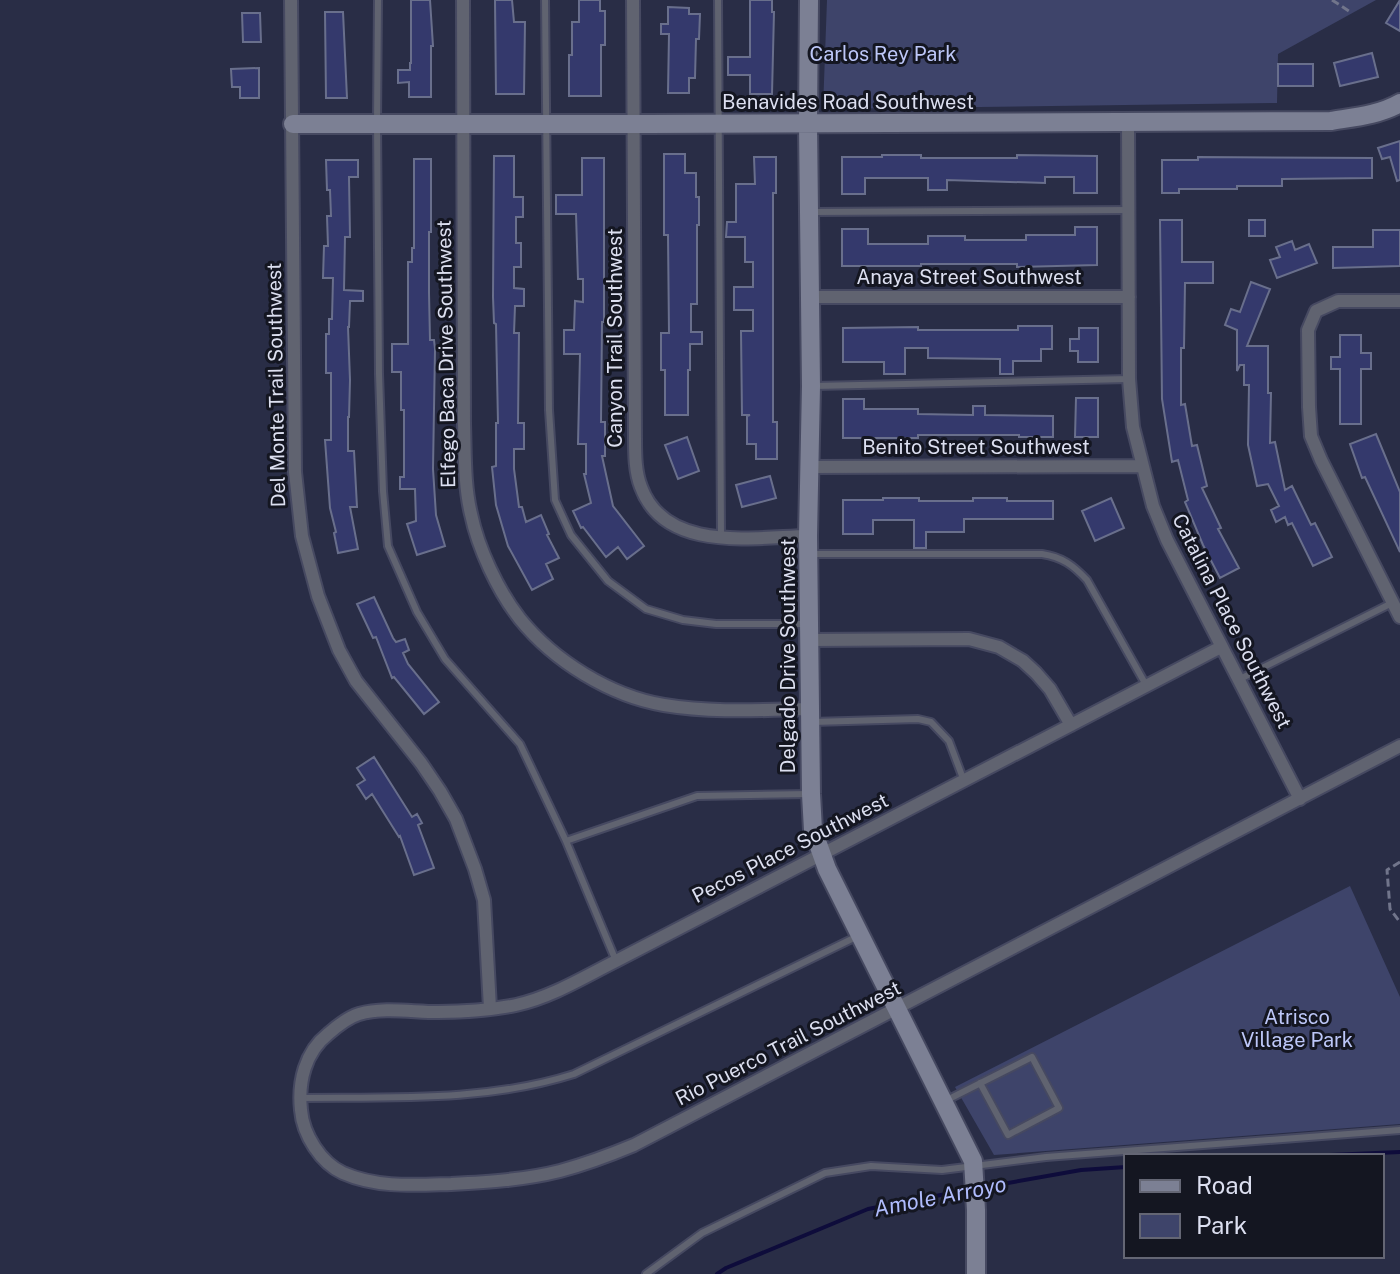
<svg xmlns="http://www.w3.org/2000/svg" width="1400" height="1274" viewBox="0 0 1400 1274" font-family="'Public Sans',sans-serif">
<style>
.green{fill:#3e446a}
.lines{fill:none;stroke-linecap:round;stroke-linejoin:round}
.stream{stroke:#0e0c3b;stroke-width:4}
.building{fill:#34396c;stroke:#696f8c;stroke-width:2}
.lane-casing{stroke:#464961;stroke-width:10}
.street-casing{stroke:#464961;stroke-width:16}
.secondary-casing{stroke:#464961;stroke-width:22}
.path{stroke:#71758b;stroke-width:3;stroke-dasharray:8 4;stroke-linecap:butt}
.lane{stroke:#606370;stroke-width:6}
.street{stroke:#606370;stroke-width:12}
.secondary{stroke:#7c8094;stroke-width:18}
.labels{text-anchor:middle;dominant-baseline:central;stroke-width:6;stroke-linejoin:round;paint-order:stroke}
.park-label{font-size:20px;fill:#bdc7f8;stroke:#141621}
.street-label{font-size:20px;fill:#dcdff0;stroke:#141621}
.water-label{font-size:22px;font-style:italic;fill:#afbbfc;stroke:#141621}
</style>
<rect width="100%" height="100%" fill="#292d46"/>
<!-- green -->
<path class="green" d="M827 0H1376L1278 54 1277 103 823 109Z
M1350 886 1400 997V1124L994 1155 955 1087Z"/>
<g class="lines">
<!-- stream -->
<path class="stream" d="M1306 1156 1400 1152
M980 1188 1081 1170 1126 1167
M717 1274 726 1268 868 1209 967 1190"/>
</g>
<!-- building -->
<path class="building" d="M411 0H430L433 46H431V97H409V82L398 83V70H410V63H411Z
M495 0H512L514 22H525L524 94H496Z
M579 0H600V11H605V45H601V96H569V55H572V22H579Z
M750 0H772V12H774L772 94H750V75H728V57H750Z
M1400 0V31L1386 23Z
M668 7 689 8V14H700L699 39H696L695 78H689V93H668L669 34H661V24H668Z
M325 12H343L347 98H326Z
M242 13H260L261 42H243Z
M1372 53 1378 77 1340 86 1334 63Z
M1278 64H1313V86H1278Z
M259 68V98H240V87H232L231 69Z
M1400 141V180L1397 181 1390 157 1382 159 1378 148Z
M664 154H685V173H696V197H699V225H697V304H691V332H702V344H690V370H688V415H665V370H661V333H669L668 235H664Z
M882 155H921V158H1017V155L1097 156V193H1074V177H1045V183L947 180V190H928V178H865V194H842V157H882Z
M494 156H514V197H523V217H516V243H521V267H514V288L524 289V306H515L514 333H519L518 423H524V449H514V469L519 507H522L526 522 541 515 549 534 547 535 559 558 546 564 553 579 532 590 508 546 496 505 492 467 496 466V423H498L496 324 494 323 493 297Z
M754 157H776V193H773V422H777V459H756V444H747V416L750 415H742L741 331H753V310H734V287H753V262H745V237H726L727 222H736V184H755Z
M1198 157 1372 158V178L1282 179V186H1237V189H1179V193H1162V160H1198Z
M582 158H604V322H602L601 422H605V456H602L613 506 644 546 627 559 618 547 606 557 583 527 581 528 573 511 591 503 584 474H586V444H578L580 354H564V330H574L575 301 583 302V279H578L576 214H556V195H582Z
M414 159H431V232H429V293L430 340H434L435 349 433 469 436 515 445 546 417 555 407 524 416 521 415 489H400V477H404V410H401V372H392V344H408V262H412V248H414Z
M326 160H358V177H349L350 237H345L344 290 363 291V301H350L349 327H348L350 380 349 417H348V451H354L357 507H350L358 549 338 553 334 533 336 532 330 508 325 440H331V373H326V334H329V319H332L333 278H323L324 246H328L327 216H331L330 190H327Z
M1160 220H1182V262H1213V283H1185L1184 348H1181V405L1185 404 1192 446 1197 445 1207 486 1202 488 1221 528 1218 529 1239 568 1220 578 1203 545 1185 502 1188 500 1178 460 1172 462 1162 399Z
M1249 220H1265V236H1249Z
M1075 227H1097V265L1017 267V264H921V266H842V229H868V244H928V236H965V240H1026V235H1075Z
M1373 230H1400V266L1333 268V247H1373Z
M1292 241 1295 250 1309 244 1317 263 1277 278 1270 260 1280 257 1276 247Z
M1251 282 1270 289 1247 346H1268V393H1271L1270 443 1275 442 1285 490 1292 486 1311 525 1315 523 1332 557 1313 566 1292 523 1288 525 1285 517 1276 522 1271 510 1279 506 1268 484 1257 486 1248 445 1249 385H1244V365H1240L1237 371V330L1225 325 1231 309 1240 312Z
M1018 326H1052V349H1041V361H1013V374H1000V359L928 358V348H905V374H884V362H843V328L918 327V330H1018Z
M1079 328H1098V362H1078V351H1070V339H1079Z
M1340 335H1361V353H1371V369H1361V424H1340V369H1331V357H1340Z
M1076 398H1098V437H1075Z
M843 399H864V409H918V414L973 415V406H985V415L1053 416V437H1019V435H918V438H843Z
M1376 434 1400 492V552L1365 477 1362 478 1350 444Z
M687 437 699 471 678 479 665 445Z
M770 476 776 498 742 507 736 485Z
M883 498H919V501H973V498H1007V501H1053V519H964V532H926V548H914V520H873V534H843V500H883Z
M1111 498 1124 528 1095 541 1082 511Z
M374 597 393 638 396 642 405 639 409 650 403 653 408 664 439 702 424 714 394 677 392 678 376 637 373 638 357 604Z
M374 757 412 817 417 814 422 823 418 825 434 868 414 875 400 836 399 837 372 794 366 799 357 785 365 780 357 768Z"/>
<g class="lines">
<defs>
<path id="lane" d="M378 0 377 123 379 374 383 491 388 546 417 612 445 659 520 744 566 841 616 961
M545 0 549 410 555 500 571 535 608 581 646 609 683 620 716 624H808
M718 0 721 536
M813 212 1129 210
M814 386 1129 379
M812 554H1042C1062 557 1073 565 1087 580L1146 685
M1238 680 1392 603
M812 722 918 719 931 722 949 741 964 781
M566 841 697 796 810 794
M300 1098C392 1097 486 1102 574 1074L858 936
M945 1101 1032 1057 1059 1108 1008 1135 980 1083
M646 1274 702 1233 825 1173 871 1166 942 1170 1046 1157 1400 1130"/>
<path id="street" d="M291 0 295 472 302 536 318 596 339 650 356 681 421 763 440 791 456 819 475 869 484 900 490 1008
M463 0 464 423C465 454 464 485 471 514 478 548 498 591 520 619 554 661 610 696 664 705 712 713 761 710 810 709
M633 0 635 438C635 454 635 472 641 487 665 553 754 537 808 536
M1128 122 1129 379 1133 427 1153 506 1167 540 1300 799
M810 297H1129
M1400 301H1338L1316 311 1308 330 1309 407 1311 436 1321 460 1400 617
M810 467 1142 466
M810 640 969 639 999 647 1023 661 1036 673 1050 689 1071 725
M1221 647 616 961C584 977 552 997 516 1005 491 1010 464 1012 438 1012 412 1012 384 1007 359 1014 349 1017 336 1027 328 1034 305 1052 298 1082 301 1110 303 1135 321 1163 343 1173 377 1188 415 1185 451 1184 488 1182 524 1180 560 1171 586 1164 610 1155 634 1145L1400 746"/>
<path id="secondary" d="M809 0 808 124 811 386 808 536 811 794 813 830 827 869 973 1161 976 1210V1274
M293 124H649L1331 121C1355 117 1379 115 1400 103"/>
</defs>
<!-- lane casing -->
<use href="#lane" class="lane-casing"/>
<!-- street casing -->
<use href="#street" class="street-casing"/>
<!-- secondary casing -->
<use href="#secondary" class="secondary-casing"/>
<!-- path -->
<path class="path" d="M1332 0 1352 13
M1400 862 1387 870 1390 909 1400 922"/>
<!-- lane -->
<use href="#lane" class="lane"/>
<!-- street -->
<use href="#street" class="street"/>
<!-- secondary -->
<use href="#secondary" class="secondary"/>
</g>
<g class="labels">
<!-- park labels -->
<g class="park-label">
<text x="883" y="54">Carlos Rey Park</text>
<text x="1297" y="1017">Atrisco<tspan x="1297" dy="23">Village Park</tspan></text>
</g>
<!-- street labels -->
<g class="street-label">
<text x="848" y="102">Benavides Road Southwest</text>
<text x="969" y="277">Anaya Street Southwest</text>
<text transform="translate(615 338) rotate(-90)">Canyon Trail Southwest</text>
<text transform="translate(446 354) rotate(-91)">Elfego Baca Drive Southwest</text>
<text transform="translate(276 385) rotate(-91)">Del Monte Trail Southwest</text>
<text x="976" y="447">Benito Street Southwest</text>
<text transform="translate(1232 621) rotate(63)">Catalina Place Southwest</text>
<text transform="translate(788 656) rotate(-90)">Delgado Drive Southwest</text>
<text transform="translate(790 848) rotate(-27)">Pecos Place Southwest</text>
<text transform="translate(788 1043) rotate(-27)">Rio Puerco Trail Southwest</text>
</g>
<!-- water labels -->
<g class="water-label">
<text transform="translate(940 1196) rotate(-11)">Amole Arroyo</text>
</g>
</g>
<!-- legend -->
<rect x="1124" y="1154" width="260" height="104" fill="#141621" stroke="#646674" stroke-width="2"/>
<rect x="1140" y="1180" width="40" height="12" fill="#7c8094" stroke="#646674" stroke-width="2"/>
<text x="1196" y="1194" font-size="24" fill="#dcdff0">Road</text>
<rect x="1140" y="1214" width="40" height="24" fill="#3e446a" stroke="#646674" stroke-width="2"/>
<text x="1196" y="1234" font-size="24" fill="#dcdff0">Park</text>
</svg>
